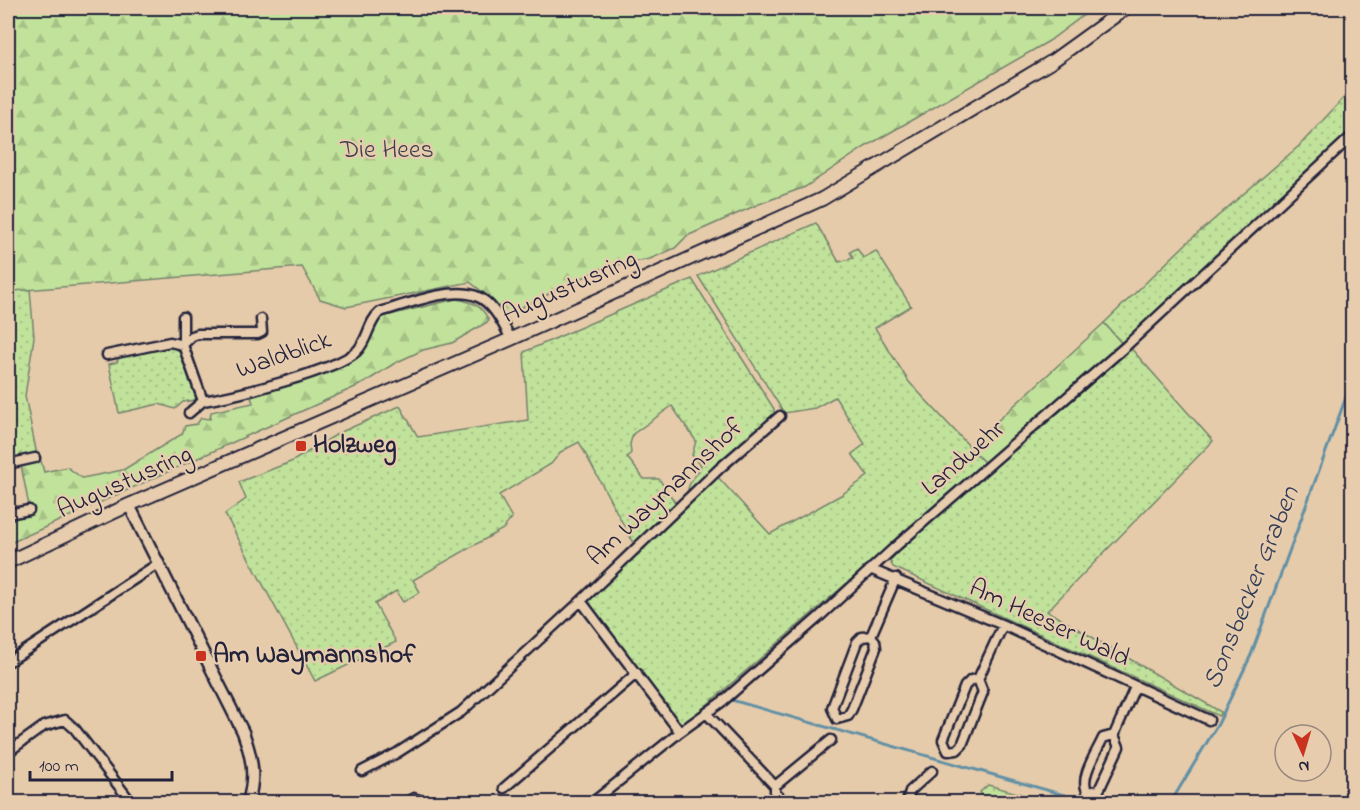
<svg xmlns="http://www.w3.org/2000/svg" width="1360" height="810" viewBox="0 0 1360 810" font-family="'Indie Flower',sans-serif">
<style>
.grass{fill:url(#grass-dots);stroke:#72826b;stroke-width:1.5}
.forest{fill:url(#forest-firs);stroke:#72826b;stroke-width:1.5}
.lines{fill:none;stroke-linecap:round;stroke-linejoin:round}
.stream{stroke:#6290a5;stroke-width:3}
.minor-casing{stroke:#22223b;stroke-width:13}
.tertiary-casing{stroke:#22223b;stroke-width:15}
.secondary-casing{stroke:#22223b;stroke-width:16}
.minor{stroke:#e7ccae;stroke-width:8}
.tertiary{stroke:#e7ccae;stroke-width:10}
.secondary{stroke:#e7ccae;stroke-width:12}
.poi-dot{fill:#c8321e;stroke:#e7ccae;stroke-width:2}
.labels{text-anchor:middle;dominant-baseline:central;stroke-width:4.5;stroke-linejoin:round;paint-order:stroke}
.park-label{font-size:26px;fill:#3a3f49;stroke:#e7ccae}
.street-label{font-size:26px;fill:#22223b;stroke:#e7ccae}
.poi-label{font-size:26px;font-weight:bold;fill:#22223b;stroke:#e7ccae;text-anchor:start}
.water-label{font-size:27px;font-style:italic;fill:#323d56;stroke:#e7ccae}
</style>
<defs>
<pattern id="grass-dots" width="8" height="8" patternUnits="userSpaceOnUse" patternTransform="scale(1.5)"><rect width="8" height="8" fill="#c1e29b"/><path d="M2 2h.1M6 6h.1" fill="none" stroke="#a6c286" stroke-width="1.8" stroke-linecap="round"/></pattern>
<pattern id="forest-firs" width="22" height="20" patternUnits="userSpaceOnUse" patternTransform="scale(1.5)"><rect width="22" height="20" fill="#c1e29b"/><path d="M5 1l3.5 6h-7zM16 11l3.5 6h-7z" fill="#a6c286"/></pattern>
</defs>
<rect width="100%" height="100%" fill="#e6cbaa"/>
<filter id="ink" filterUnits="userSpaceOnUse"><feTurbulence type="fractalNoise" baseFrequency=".0167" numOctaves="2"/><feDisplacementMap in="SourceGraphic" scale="12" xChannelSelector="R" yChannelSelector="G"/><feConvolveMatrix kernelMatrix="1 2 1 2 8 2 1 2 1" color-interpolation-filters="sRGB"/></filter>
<g filter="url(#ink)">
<!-- grass -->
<path class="grass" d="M1352 89V132L1123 345 1104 323 1189 241 1299 146Z
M816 223 839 262 853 258 850 252 857 248 863 258 876 251 911 306 875 328 909 382 985 463 686 723 679 722 588 605 587 600 716 475 770 534 841 495 868 476 852 454 865 444 835 397 815 408 784 413 698 276Z
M692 279 774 409 773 418 694 489H688C690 479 698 475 701 465L692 455 696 441 672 406 633 434 630 444 631 453 627 457 644 479H659L677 505 635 546 579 442 562 451 551 464 499 495 512 518 503 529 413 580 420 592 403 602 396 591 375 604 396 642 315 681 225 514 246 499 239 482 293 461 339 433 400 406 418 437 528 420 524 352Z
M8 283H11L14 291 30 289 34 337 25 396 37 455 17 460 11 458 8 451Z
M170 346 182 352 197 397 195 400 183 402 175 409 159 404 119 413 109 364 117 362 119 357Z
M1129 346 1213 441 1047 611 1221 712 1219 716 893 567 890 561 918 530Z
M988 785 1021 794 1011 802H988L980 792Z"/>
<!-- forest -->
<path class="forest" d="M8 8H1093L1049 41 865 147 805 187 759 204 687 236 675 248 650 259 605 267 503 316 489 297 470 282 346 307 320 299 302 267 14 291 10 278H8Z
M456 299C473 302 482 305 489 321L452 343 423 350 395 363 364 383 8 544V518L29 506 21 465 41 461 44 472 67 467 82 478 123 470 182 434 185 426 197 424 201 418 210 419 211 412 253 403 251 397C277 389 349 370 364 350 372 340 374 327 381 317Z
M1104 323 1123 345 985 463 969 447Z"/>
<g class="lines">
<!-- stream -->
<path class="stream" d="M728 699 1078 799
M1090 802H1093
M1171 802 1218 724 1251 655 1352 381"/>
<defs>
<path id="minor" d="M261 319 262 332 258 334H198L192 336 183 345 203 401C234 396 336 371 357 351 368 340 368 322 380 312 405 305 452 286 476 296 493 302 503 324 511 339
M107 355 170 342 183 345V317
M189 413 203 401
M8 464 35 458
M8 514 29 510
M870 569 1003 625 1209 720
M581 601 680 732
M871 636 875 641 876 648 852 709 848 716 837 719 832 708 857 642 862 637 871 636 896 578
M8 662 159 563
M978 679 983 692 962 745 957 750 948 751 943 740 965 686 971 680 978 679 1003 625
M707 714 775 786V793L785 802
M8 752 44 726 65 720 75 729 131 802
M362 771 397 753 461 712 581 601 720 468 780 416
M775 786 831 740
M504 788 637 673
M1088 792 1099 790 1119 747 1114 735
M407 802 414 798 425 802
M593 802 680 732 723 701 819 617 895 547 1126 346 1352 136
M907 802 910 791 932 771
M1083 802 1088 792C1078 779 1097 752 1103 738L1114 735 1135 687"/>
<path id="tertiary" d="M129 505 243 732C252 757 256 776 248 802"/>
<path id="secondary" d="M8 562 129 505 511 339 822 199 1051 62 1126 8"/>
</defs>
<!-- minor casing -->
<use href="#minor" class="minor-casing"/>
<!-- tertiary casing -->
<use href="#tertiary" class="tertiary-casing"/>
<!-- secondary casing -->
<use href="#secondary" class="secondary-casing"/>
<!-- minor -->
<use href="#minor" class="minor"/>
<!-- tertiary -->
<use href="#tertiary" class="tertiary"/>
<!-- secondary -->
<use href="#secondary" class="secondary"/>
</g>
</g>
<!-- markers -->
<g class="poi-dot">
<rect x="295" y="440" width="12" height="12" rx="3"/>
<rect x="195" y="650" width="12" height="12" rx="3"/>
</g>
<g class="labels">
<!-- park labels -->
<g class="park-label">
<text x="387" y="151">Die Hees</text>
</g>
<!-- street labels -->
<g class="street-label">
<text transform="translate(570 288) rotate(-24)">Augustusring</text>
<text transform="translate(284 356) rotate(-19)">Waldblick</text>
<text transform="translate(964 459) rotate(-41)">Landwehr</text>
<text transform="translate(125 483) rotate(-24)">Augustusring</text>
<text transform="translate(666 493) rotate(-43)">Am Waymannshof</text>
<text transform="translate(1049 624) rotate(25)">Am Heeser Wald</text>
</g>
<!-- poi labels -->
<g class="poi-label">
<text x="313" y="446">Holzweg</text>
<text x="213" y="656">Am Waymannshof</text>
</g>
<!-- water labels -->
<g class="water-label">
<text transform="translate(1252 588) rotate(-68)">Sonsbecker Graben</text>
</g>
</g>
<!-- margin -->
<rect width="1360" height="810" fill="none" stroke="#e7ccae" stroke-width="30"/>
<rect x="15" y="15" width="1330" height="780" fill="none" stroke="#22223b" stroke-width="2" filter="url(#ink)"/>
<!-- north arrow -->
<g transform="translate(1303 753) rotate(176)"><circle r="28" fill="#e7ccae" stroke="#988880" stroke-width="1.5"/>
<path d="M0-4.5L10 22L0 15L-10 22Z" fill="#c8321e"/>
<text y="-9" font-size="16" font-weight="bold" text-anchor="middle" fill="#22223b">N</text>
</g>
<!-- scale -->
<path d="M30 771v9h142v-9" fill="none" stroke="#22223b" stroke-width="3"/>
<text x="39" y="771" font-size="18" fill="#22223b" stroke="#e7ccae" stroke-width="4.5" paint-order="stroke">100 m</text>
</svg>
